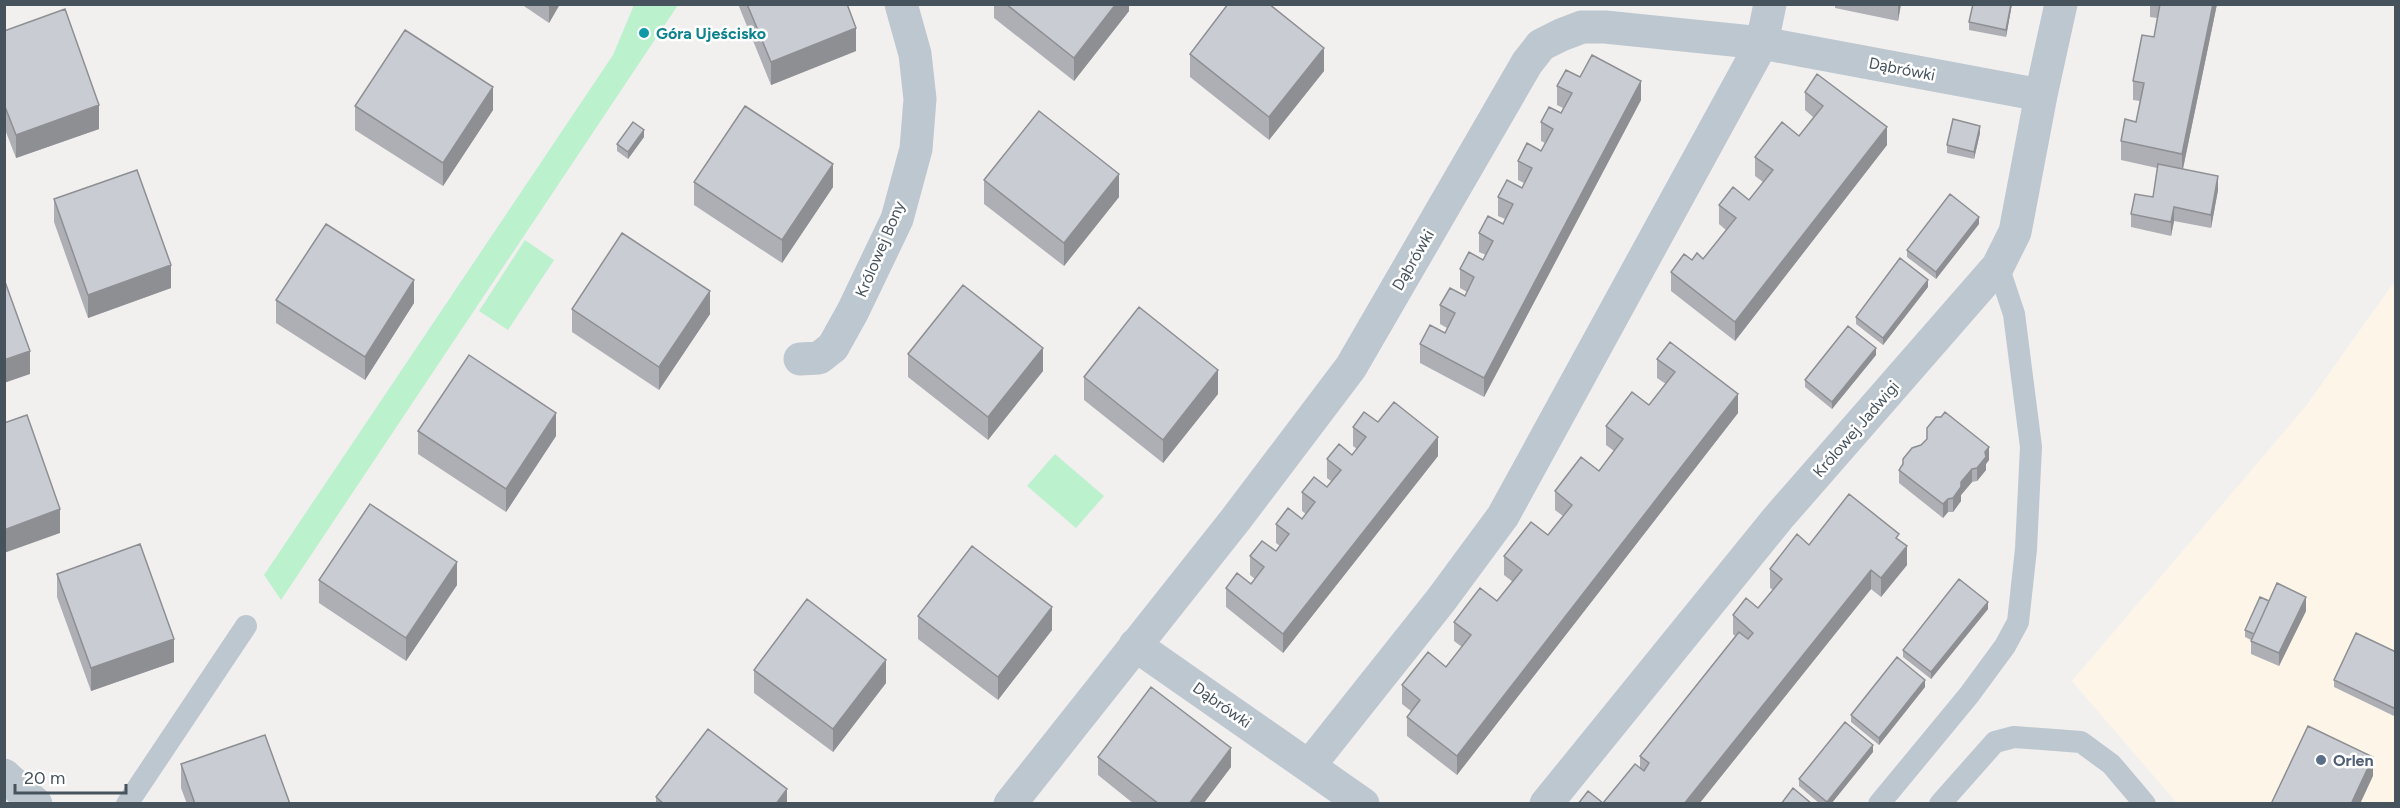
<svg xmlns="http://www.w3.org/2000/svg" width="2400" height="808" viewBox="0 0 2400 808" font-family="Figtree,sans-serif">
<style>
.commercial{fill:#fdf6e8}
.green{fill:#bcf1ce}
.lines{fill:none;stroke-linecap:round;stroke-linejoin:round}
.service{stroke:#bcc7cf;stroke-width:22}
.minor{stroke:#bcc7cf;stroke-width:33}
.wall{fill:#adafb5}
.shaded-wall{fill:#8d8f93}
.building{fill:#c9ccd2;stroke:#8d8f93;stroke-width:1.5}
.culture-dot{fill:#0f9aa8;stroke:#fff;stroke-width:2}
.service-dot{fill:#5c6f8a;stroke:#fff;stroke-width:2}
.labels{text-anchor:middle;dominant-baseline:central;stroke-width:5;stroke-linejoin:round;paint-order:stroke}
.culture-label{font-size:16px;font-weight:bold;fill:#0d838f;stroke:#fff;text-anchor:start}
.street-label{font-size:16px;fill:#46535d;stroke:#fff}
.service-label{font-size:16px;font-weight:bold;fill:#4e5e75;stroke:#fff;text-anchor:start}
</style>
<rect width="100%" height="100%" fill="#f2efef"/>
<!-- commercial -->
<path class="commercial" d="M2395 281V803H2177L2072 681 2306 406Z"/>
<!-- green -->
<path class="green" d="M634 5H678L281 600 264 575 613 55Z
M525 240 554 260 508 330 479 311Z
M1055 454 1104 496 1076 528 1027 486Z"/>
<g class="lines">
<!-- service -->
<path class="service" d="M127 804 246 626
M1879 804 1969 695 2005 646 2018 622 2026 549 2031 447 2014 314 1998 266
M1940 804 1995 742 2014 737 2081 742 2111 764 2145 804"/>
<!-- minor -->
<path class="minor" d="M800 359 819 358 833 347 853 311 897 219 916 149 920 99 915 54 901 4
M1135 645 1363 804
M1309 766 1441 600 1503 516 1762 43 1770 4
M4 775 36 804
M1010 804 1236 519 1351 367 1527 63 1541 45 1561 35 1582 27H1605L1762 43 2041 95
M1546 804 1778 518 1998 266 2015 232 2041 95 2061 4"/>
</g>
<!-- wall -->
<path class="wall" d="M521 4H560L549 23Z
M738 4H847L856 51 771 85Z
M994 4H1129V11L1074 81 994 18Z
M1835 4H1901L1898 21 1835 8Z
M2012 4 2006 37 1969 30V22Z
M2150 4H2217L2183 169 2218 190 2211 228 2174 221 2171 236 2131 227V214L2153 197 2157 168 2121 160V141L2136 122 2140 101 2133 100V81L2154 37 2157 18 2150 17Z
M4 31 99 129 16 158 4 127Z
M1190 54 1324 71 1269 140 1190 77Z
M1580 77 1641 100 1484 397 1420 363V344L1445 333 1447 328 1440 324V305L1465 296 1467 292 1460 288V269L1483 260 1486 255 1479 252V233L1503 224 1505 219 1498 216V197L1522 188 1524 183 1518 180V161L1541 151 1545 143 1541 141V122L1561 113 1563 108 1557 105V86Z
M1805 92 1887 145 1735 341 1671 291V272L1692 260 1703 259 1726 230 1719 224V205L1749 200 1763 182 1755 176V157L1799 136 1813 117 1805 110Z
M355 106 493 110 443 186 355 130Z
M1980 133 1974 159 1947 153V145Z
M644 137 628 159 617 151V144Z
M984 180 1119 197 1064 266 984 204Z
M694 182 833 187 782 263 694 205Z
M54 199 171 288 88 318 54 222Z
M1979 224 1936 279 1907 257V250Z
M1928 287 1883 345 1856 324V317Z
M276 300 414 303 365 380 276 323Z
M572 309 710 314 659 390 572 332Z
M908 354 1043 371 988 440 908 377Z
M1876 355 1832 409 1805 387V380Z
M1657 359 1738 413 1457 775 1407 736V717L1411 711 1402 704V685L1446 667 1462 647 1454 641V622L1497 601 1513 582 1504 575V556L1548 535 1563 516 1555 510V491L1599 471 1614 451 1606 445V426L1649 405 1666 384 1657 378Z
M1084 377 1218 394 1163 463 1084 400Z
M1378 422 1438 456 1283 653 1226 607V588L1251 584 1255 579 1250 575V556L1276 551 1280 546 1276 543V524L1302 519 1306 514 1302 511V492L1327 487 1331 481 1327 478V459L1352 455 1357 449 1353 446V427Z
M418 431 556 436 506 512 418 454Z
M1989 460 1986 464V470L1977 481 1972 482 1961 495V501L1953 512H1948L1943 518 1899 483V470L1903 464Z
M1899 539 1907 565 1881 597 1871 589 1699 804H1578L1603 803 1640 768V756L1735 636 1733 634V615L1758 608 1773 590 1770 588V569L1809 545Z
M57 574 174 662 91 691 57 597Z
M319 580 457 585 406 661 319 603Z
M2269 601 2306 611 2279 666 2251 654V640L2245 637V630Z
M1988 609 1931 679 1903 657V650Z
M918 616 1052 630 998 700 918 639Z
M2396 652V717L2334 687V680Z
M754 670 886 683 833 752 754 693Z
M1925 687 1879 745 1851 722V715Z
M1873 752 1831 804H1820L1799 786V779Z
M1098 757 1231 767 1203 804H1134L1098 775Z
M181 764 290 804H187L181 788Z
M656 797 787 804H656Z"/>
<!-- shaded-wall -->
<path class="shaded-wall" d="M549 4H560L549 23Z
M1116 4H1129V11L1074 81V58Z
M1898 4H1901L1898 21Z
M2011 4H2012L2006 37V30Z
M2213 4H2217L2182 173V154Z
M856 28V51L771 85V62Z
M1324 48V71L1269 140V117Z
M1641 81V100L1484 397V378Z
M493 87V110L443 186V163Z
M99 105V129L16 158V135Z
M1980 126V133L1974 159V152Z
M1887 127V145L1735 341V322Z
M644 130V137L628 159V152Z
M833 164V187L782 263V240Z
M1119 174V197L1064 266V243Z
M2218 176V190L2211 228V215Z
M2174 207V221L2171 236V222Z
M1979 217V224L1936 279V272Z
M171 265V288L88 318V295Z
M414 280V303L365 380V357Z
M1928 280V287L1883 345V338Z
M710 291V314L659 390V367Z
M1043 348V371L988 440V417Z
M1876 348V355L1832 409V402Z
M30 351V374L4 383V360Z
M1218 370V394L1163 463V440Z
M1738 394V413L1457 775V756Z
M556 413V436L506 512V489Z
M1438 437V456L1283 653V634Z
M1989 447V460L1986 464V470L1977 481V468L1985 452Z
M1972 469V482L1961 495V501L1953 512V498L1961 482Z
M1948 499V512L1943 518V504Z
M60 509V533L4 553V530Z
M1907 546V565L1881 597V578Z
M457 562V585L406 661V638Z
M1871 570V589L1699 804H1684Z
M2306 597V611L2279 666V653Z
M1988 602V609L1931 679V672Z
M1052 607V630L998 700V677Z
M174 639V662L91 691V668Z
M886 660V683L833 752V729Z
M1925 680V687L1879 745V738Z
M1873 745V752L1831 804H1827V802Z
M1231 748V767L1203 804H1189Z
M2373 757V776L2360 804H2351Z
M787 789V804H776Z"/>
<!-- building -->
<path class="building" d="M747 4H847L856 28 771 62Z
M1006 4H1116L1074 58Z
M1228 4H1269L1324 48 1269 117 1190 54Z
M1973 4H2011L2006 30 1969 22Z
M2160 4H2213L2182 154 2121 141 2125 119 2136 122 2144 83 2133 81 2142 35 2154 37Z
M65 9 99 105 16 135 4 104V31Z
M405 30 493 87 443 163 355 106Z
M1592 55 1641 81 1484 378 1420 344 1430 325 1445 333 1455 313 1440 305 1450 288 1465 296 1474 277 1460 269 1469 252 1483 260 1493 241 1479 233 1488 216 1503 224 1513 204 1498 197 1507 180 1522 188 1532 168 1518 161 1527 143 1541 151 1553 129 1541 122 1549 107 1561 113 1572 93 1557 86 1566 70 1580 77Z
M1817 74 1887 127 1735 322 1671 272 1684 254 1692 260 1697 253 1703 259 1736 218 1719 205 1733 187 1749 200 1773 170 1755 157 1782 122 1799 136 1823 106 1805 92Z
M745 106 833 164 782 240 694 182Z
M1039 111 1119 174 1064 243 984 180Z
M1953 119 1980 126 1974 152 1947 145Z
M633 122 644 130 628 152 617 144Z
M2158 164 2218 176 2211 215 2174 207 2171 222 2131 214 2135 194 2153 197Z
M137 170 171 265 88 295 54 199Z
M1950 194 1979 217 1936 272 1907 250Z
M326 224 414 280 365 357 276 300Z
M622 233 710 291 659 367 572 309Z
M1900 258 1928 280 1883 338 1856 317Z
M4 279 30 351 4 360Z
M963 285 1043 348 988 417 908 354Z
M1139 307 1218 370 1163 440 1084 377Z
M1848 326 1876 348 1832 402 1805 380Z
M1670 342 1738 394 1457 756 1407 717 1420 700 1402 685 1428 652 1446 667 1471 635 1454 622 1480 588 1497 601 1509 586 1522 570 1504 556 1531 522 1548 535 1572 505 1555 491 1581 457 1599 471 1623 439 1606 426 1632 392 1649 405 1675 372 1657 359Z
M469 355 556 413 506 489 418 431Z
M1394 402 1438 437 1283 634 1226 588 1237 573 1251 584 1264 567 1250 556 1262 541 1276 551 1289 534 1276 524 1288 508 1302 519 1315 502 1302 492 1314 477 1327 487 1341 470 1327 459 1339 444 1352 455 1366 437 1353 427 1364 412 1378 422Z
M1945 412 1989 447 1985 452 1986 457 1977 468 1972 469 1961 482V487L1953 498 1948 499 1943 504 1899 470 1903 464V459L1912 448 1921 445 1927 439V428L1936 417H1941Z
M27 415 60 509 4 530V423Z
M1849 494 1899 534 1896 538 1907 546 1881 578 1871 570 1684 804H1578L1588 791 1603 803 1635 764 1644 771 1649 763 1640 756 1739 632 1748 639 1753 633 1733 615 1746 598 1758 608 1782 579 1770 569 1797 534 1809 545Z
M370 504 457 562 406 638 319 580Z
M140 544 174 639 91 668 57 574Z
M972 546 1052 607 998 677 918 616Z
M1959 579 1988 602 1931 672 1903 650Z
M2277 583 2306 597 2279 653 2251 641Z
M2260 597 2269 601 2254 634 2245 630Z
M807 599 886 660 833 729 754 670Z
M2356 633 2396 652V709L2334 680Z
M1897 657 1925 680 1879 738 1851 715Z
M1151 687 1231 748 1189 804H1159L1098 757Z
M1845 722 1873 745 1827 802 1799 779Z
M2308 726 2373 757 2351 804H2271Z
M708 729 787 789 776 804H664L656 797Z
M265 735 290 804H195L181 764Z
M1793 788 1812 804H1781Z"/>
<!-- markers -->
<circle class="culture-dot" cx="644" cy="33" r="6"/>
<circle class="service-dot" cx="2321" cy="760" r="6"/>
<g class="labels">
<!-- culture labels -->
<g class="culture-label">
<text x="656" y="33">Góra Ujeścisko</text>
</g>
<!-- street labels -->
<g class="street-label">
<text transform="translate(1902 69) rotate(11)">Dąbrówki</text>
<text transform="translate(880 249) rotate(-67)">Królowej Bony</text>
<text transform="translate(1413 260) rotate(-60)">Dąbrówki</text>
<text transform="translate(1856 429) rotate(-49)">Królowej Jadwigi</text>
<text transform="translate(1222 705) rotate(35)">Dąbrówki</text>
</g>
<!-- service labels -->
<g class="service-label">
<text x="2333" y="760">Orlen</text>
</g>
</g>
<!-- border -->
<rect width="2400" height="808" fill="none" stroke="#46535d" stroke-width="12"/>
<!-- scale -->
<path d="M15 784v9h111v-9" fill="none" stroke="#46535d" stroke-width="3"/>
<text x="24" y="784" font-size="18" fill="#46535d" stroke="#ffffff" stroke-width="4.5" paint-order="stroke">20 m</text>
</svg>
